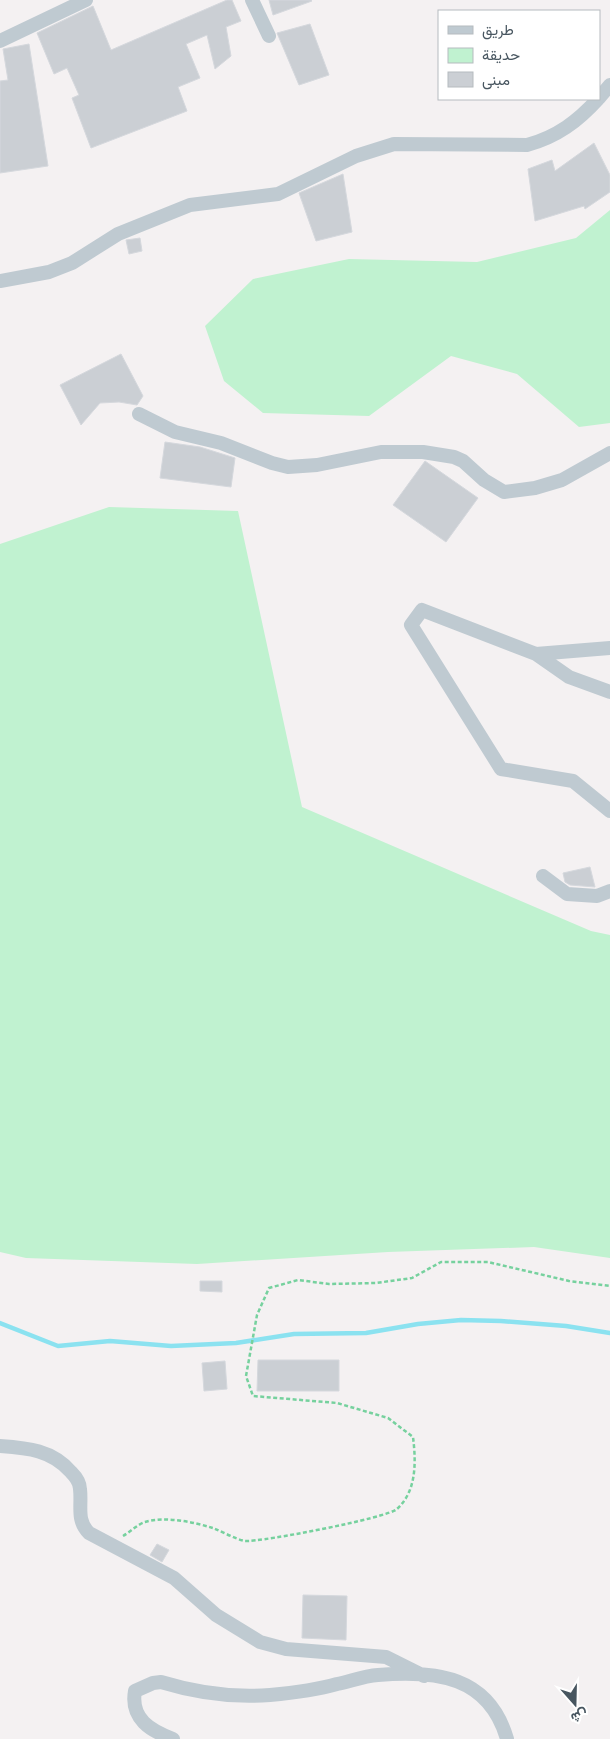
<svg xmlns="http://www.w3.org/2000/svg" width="610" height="1739" viewBox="0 0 610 1739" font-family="Cabin,Vazirmatn,sans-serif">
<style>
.green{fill:#c0f2d0}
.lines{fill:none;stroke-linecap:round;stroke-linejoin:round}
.stream{stroke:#8be2f0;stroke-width:4.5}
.building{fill:#cbcfd4;stroke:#d5d8dd}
.path{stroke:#76d19e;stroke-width:2.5;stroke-dasharray:4 2.5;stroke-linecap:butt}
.minor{stroke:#bfcad1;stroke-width:14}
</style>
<rect width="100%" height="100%" fill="#f4f1f2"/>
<!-- green -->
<path class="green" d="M610 210V423L579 427 517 374 451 356 369 416 263 413 224 381 205 326 253 279 349 259 477 262 576 238Z
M109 507 238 511 302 807 591 931 610 935V1258L534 1247 388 1252 197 1264 26 1258 0 1252V544Z"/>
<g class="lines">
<!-- stream -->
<path class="stream" d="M0 1323 58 1346 110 1341 171 1346 236 1343 294 1334 366 1333 418 1324 461 1320 501 1321 566 1326 610 1333"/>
</g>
<!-- building -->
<path class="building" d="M227 0H232L241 21 226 27 231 56 215 69 207 35 186 44 200 78 178 87 187 111 91 148 72 98 79 95 67 68 54 74 37 33 93 6 111 50Z
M269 0H311L312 1 273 15Z
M310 24 329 75 299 85 277 33Z
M29 44 48 166 0 173V81L8 80 3 49Z
M594 143 610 175V192L585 209 584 206 535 221 528 169 552 160 555 171Z
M343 174 352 232 316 241 299 193Z
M140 238 142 251 129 254 126 240Z
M121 354 143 396 137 405 119 402 100 403 81 425 60 385Z
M165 442 200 447 235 458 231 487 160 478Z
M425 461 478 498 446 542 393 505Z
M590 867 595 887 570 885 565 882 563 873Z
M200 1281H222V1292L200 1291Z
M258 1360H339V1391H257Z
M225 1361 227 1389 204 1391 202 1363Z
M157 1544 169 1550 162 1562 150 1555Z
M303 1595 347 1596 346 1640 302 1638Z"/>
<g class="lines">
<!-- path -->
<path class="path" d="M123 1536C130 1532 138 1524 145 1522 166 1516 193 1522 213 1528 223 1532 235 1539 245 1541 262 1542 387 1518 397 1509 417 1491 416 1461 413 1437L388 1418 337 1403 253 1396 246 1376 257 1315 269 1288 298 1280 329 1284 376 1283 412 1278 441 1262H488L569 1281 610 1286"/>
<!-- minor -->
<path class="minor" d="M252 0 269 36
M0 41 86 0
M599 98 610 85
M0 281 49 272 72 263 118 234 190 205 278 194 356 156 394 144 527 145C557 137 578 121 598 99
M139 414 175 432 221 443 272 463 288 467 317 465 381 452H423L454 457 463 461 484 480 504 492 535 488 562 480 610 453
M610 648 536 654 422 610 411 625 501 769 573 781 610 811
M536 654 569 677 610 692
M543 876 567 894 597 896 610 891
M0 1446C28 1448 52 1450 71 1472 76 1477 80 1482 80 1489 82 1506 76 1520 89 1533L174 1578 216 1615 260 1642 286 1649 386 1657 424 1676
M173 1739C151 1731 130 1719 135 1691L153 1683 161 1682C197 1693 232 1698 270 1695 292 1693 316 1690 337 1684 351 1681 364 1676 378 1675 436 1670 489 1676 507 1739"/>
</g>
<!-- legend -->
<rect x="438" y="10" width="162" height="90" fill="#ffffff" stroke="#b6bbbf"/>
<rect x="448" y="26" width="25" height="8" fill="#bfcad1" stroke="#b6bbbf"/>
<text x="482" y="35" font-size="15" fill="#485660">طريق</text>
<rect x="448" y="48" width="25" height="15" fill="#c0f2d0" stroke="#b6bbbf"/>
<text x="482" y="60" font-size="15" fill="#485660">حديقة</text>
<rect x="448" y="72" width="25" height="15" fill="#cbcfd4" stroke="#b6bbbf"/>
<text x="482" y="85" font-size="15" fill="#485660">مبنى</text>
<!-- north arrow -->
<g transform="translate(575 1704) rotate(160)" stroke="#ffffff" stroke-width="4" paint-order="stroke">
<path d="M0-4L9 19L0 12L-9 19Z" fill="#485660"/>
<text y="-8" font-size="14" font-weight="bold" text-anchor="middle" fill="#485660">ش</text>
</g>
</svg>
